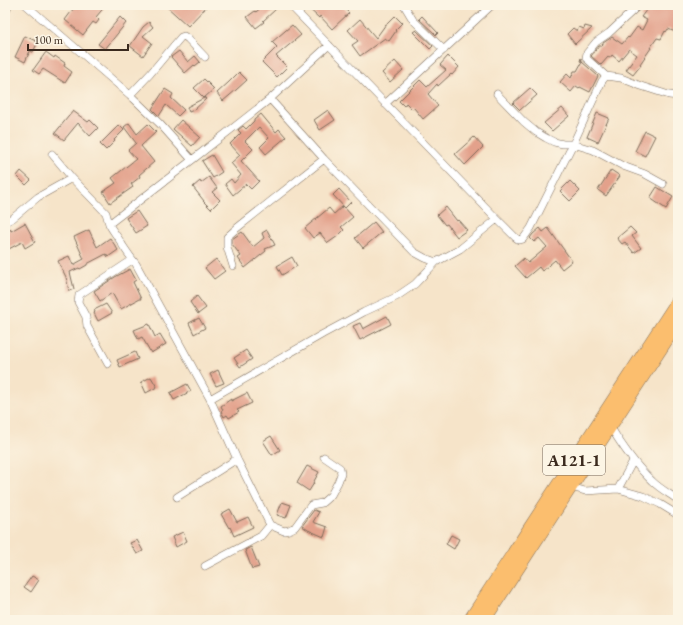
<svg xmlns="http://www.w3.org/2000/svg" width="683" height="625" viewBox="0 0 683 625" font-family="'EB Garamond',serif">
<style>
.building{fill:#e3a18b}
.lines{fill:none;stroke-linecap:round;stroke-linejoin:round}
.street-casing{stroke:#7c6b5a;stroke-width:8}
.highway-casing{stroke:#7c6b5a;stroke-width:14}
.street{stroke:#fff;stroke-width:7}
.highway{stroke:#fbbe6e;stroke-width:13}
.labels{text-anchor:middle;dominant-baseline:central;stroke-width:3.5;stroke-linejoin:round;paint-order:stroke}
.shield{fill:#fcf5e5;stroke:#75675a;stroke-width:1}
.shield-label{font-size:17px;font-weight:bold;fill:#3b2a1e}
</style>
<rect width="100%" height="100%" fill="#fcf5e5"/>
<filter id="ink" filterUnits="userSpaceOnUse"><feTurbulence type="fractalNoise" baseFrequency=".025" numOctaves="2"/><feDisplacementMap in="SourceGraphic" scale="8" xChannelSelector="R" yChannelSelector="G"/><feConvolveMatrix kernelMatrix="1 2 1 2 8 2 1 2 1" color-interpolation-filters="sRGB"/></filter>
<filter id="wash" filterUnits="userSpaceOnUse"><feTurbulence type="fractalNoise" baseFrequency=".012" numOctaves="4" result="noise"/><feDisplacementMap in="SourceGraphic" scale="16" xChannelSelector="R" yChannelSelector="G"/><feGaussianBlur stdDeviation="0.9" result="paint"/><feColorMatrix in="noise" values="0 0 0 0 0 0 0 0 0 0 0 0 0 0 0 0 0 1.4 0 .05"/><feComposite in="paint" operator="in"/></filter>
<g filter="url(#wash)">
<rect width="100%" height="100%" fill="#f6e4c9"/>
<g id="blocks">
<!-- building -->
<path class="building" d="M69 5H106L96 17 99 20 96 24 93 22 83 35 65 20 74 8Z
M165 5H208L188 26Z
M264 5H273L276 9 263 21 264 22 256 28 247 17 255 11 256 12Z
M305 5H341L349 13 332 29 320 16 319 18Z
M650 5 656 6 657 5H670L678 10V33L668 29 666 32 665 31 661 39 657 38 650 48H651L640 64 641 65 633 75 626 70 637 55 629 49 619 61 612 55 610 58 608 57 601 65 591 56 599 46H602L603 43 612 37 622 44 628 37 629 38 637 27 642 30 647 20 641 17Z
M395 16 402 23 395 30 396 31 389 41 385 38 360 56 352 45 358 41 348 30 360 19 376 38 386 24H387Z
M422 16 438 33 436 35 419 19Z
M120 17 126 23 105 49 98 44Z
M149 22 153 27 143 36 152 43 143 56 130 46 143 27Z
M292 25 301 35 276 56 287 67 277 77 262 62 277 47 272 42Z
M585 26 592 28 575 44 567 34 573 28 577 31 579 27 584 29Z
M416 30 433 46 430 49 413 32Z
M25 36 38 42 33 52 30 51 25 62 15 57Z
M179 51 188 62 195 56 200 62 195 66 194 65 185 73 171 57Z
M46 52 54 58 55 56 65 63 64 66 72 72 65 83 43 69 39 74 33 70Z
M448 56 459 67 452 75 451 74 438 86 437 84 428 94 438 106 423 119 414 108 412 109 406 103 404 106 399 101 420 80 427 87 446 70 440 65Z
M581 58 582 62 598 76 590 92 580 87 579 88 576 86 571 92 560 82 567 74 571 78 574 71H577L582 62 580 61Z
M395 61 403 70 390 82 382 73Z
M239 72 247 80 236 90 223 101 217 93 229 82Z
M204 79 214 89 204 98H205L206 99 194 110 189 112 187 107 204 98 194 88Z
M530 88 537 95 520 110 513 103Z
M165 89 173 94 171 98 184 110 178 116 166 105 159 116 152 109Z
M562 108 569 116 552 131 544 123Z
M328 110 335 120 320 130 314 120Z
M73 111 88 122 90 120 98 128 90 136 78 123 64 140 55 133Z
M597 113 609 118 598 142 587 137Z
M261 114 276 132 279 129 286 137 266 154 260 147 269 138 259 127 245 141 253 149 241 161 259 181 251 189 246 184 233 195 225 184 231 179 234 183 241 175 231 163 240 155 230 144 241 133 238 130 243 126 246 129 254 121V120Z
M181 120 200 137 192 146 173 129Z
M129 123 137 134 148 124 156 132 141 146 154 162 139 175 140 177 131 184 133 187 110 203 103 192 116 183 112 178 136 159 128 150 136 143 124 127Z
M119 125 124 130 114 140 115 141 106 150 100 144Z
M645 131 655 136 645 156 635 151Z
M474 137 483 147 465 165 455 154Z
M212 155 222 172 213 178 202 161Z
M611 170 620 176 606 196 598 190Z
M21 171 31 180 26 185 17 176Z
M209 177 217 188 212 192 220 200 211 209 203 201H204L193 187 200 181 201 183Z
M570 181 580 191 570 201 560 191Z
M657 187 673 197 666 209 650 198Z
M339 189 351 202 345 208 333 195Z
M343 206 353 217 341 227 344 230 338 236 328 243 320 233 313 238 305 228 329 208 334 214Z
M446 207 457 221 458 220 467 230 457 237 447 224 445 225 437 215Z
M137 211 147 226 136 233 126 218Z
M374 222 382 232 363 248 355 238Z
M25 223 35 242 25 248 22 242 5 251V231L10 228 11 231Z
M630 227 636 233 632 236 641 248 634 253 625 242 622 244 617 238Z
M540 228 543 232 548 228 572 261 562 269 555 260 542 271 539 267 526 278 515 266 524 258 528 263 547 247 539 238 534 242 530 238 533 234Z
M89 230 97 247 110 238 118 250 108 257 106 254 87 264V265L80 269 79 268 70 272 74 289 69 291 66 277 58 261 69 256 73 265 84 259 74 237Z
M267 230 275 245 265 249 266 251 245 268 238 258 241 256 232 244V239L242 232 253 247 264 238 262 233Z
M292 257 297 266 282 275 277 266Z
M216 259 225 271 214 279 205 268Z
M130 269 136 280 133 282 141 299H139L121 309 112 293 100 301 94 291 115 277Z
M197 296 206 308 198 314 190 302Z
M106 304 112 313 98 321 94 313 95 312 94 310Z
M387 316 391 324 360 340 353 326 360 323 363 329Z
M199 318 205 328 194 334 189 323Z
M149 324 155 337 160 334 166 344 151 353 142 337 138 339 134 330Z
M246 350 252 359 240 367 234 358Z
M135 352 138 359 120 367 117 360Z
M218 370 224 383 216 386 210 374Z
M151 377 157 387 146 393 141 382Z
M187 384 191 391 174 400 170 393Z
M247 393 252 403 237 410 239 412 229 418 227 415 224 417 221 411 223 410 221 406 231 399V401Z
M271 436 280 450 272 455 263 441Z
M307 466 319 472 313 483H314L309 491 297 483Z
M282 502 291 505 286 518 277 515Z
M230 509 237 522 248 517 253 527 234 536 230 527 229 528 221 514Z
M314 510 319 512 313 522 327 527 324 537 308 530 302 526Z
M183 532 187 541 176 547 172 537Z
M451 535 459 539 454 549 446 544Z
M137 540 143 551 137 554 130 543Z
M251 547 259 567 252 569 245 550Z
M32 576 39 580 31 592 24 587Z"/>
</g>
</g>
<g filter="url(#ink)">
<use href="#blocks" fill-opacity="0" stroke="#7c6b5a" stroke-width="1"/>
<g class="lines">
<defs>
<path id="street" d="M26 5 130 95 160 124 192 160 109 224C113 232 119 238 123 246 127 252 131 258 136 264L210 399 237 459 270 525 284 531 289 530 295 527 311 505 322 503 331 495 338 482 341 474 340 468 324 457
M290 5 497 219 515 237 519 240 523 239 531 228 573 144 602 81 606 76 587 59 586 58 587 53 596 42 609 33 639 5
M404 5 413 20 444 50
M5 10 7 9 8 5
M606 76 621 78 641 86 669 95 678 96
M497 94 524 122 536 132 546 138 554 142 563 144H573L593 150 623 166 645 174 663 184
M130 95 150 74 181 37 184 36 188 39 205 57
M270 99 324 159 414 252 425 258 436 262
M385 104 492 5
M52 154 72 178 106 213 109 224
M192 160 270 99 329 45
M5 222 13 218 38 197 72 178
M233 266 227 247V237L237 228 324 159
M108 364 87 326 86 317 78 302 79 295 132 260
M210 399 323 334 364 312 396 297 415 284 436 262 460 249 497 219
M610 426C622 446 635 465 652 481 660 489 670 494 678 500
M571 487 585 491 618 489 643 496 660 504 678 515
M618 489 633 461
M177 497 237 459
M205 566 261 536 270 525"/>
<path id="highway" d="M470 620 678 301
M484 620 678 322"/>
</defs>
<!-- street casing -->
<use href="#street" class="street-casing"/>
<!-- highway casing -->
<use href="#highway" class="highway-casing"/>
<!-- street -->
<use href="#street" class="street"/>
<!-- highway -->
<use href="#highway" class="highway"/>
</g>
</g>
<g class="labels">
<!-- shield labels -->
<rect class="shield" x="543" y="445" width="62" height="30" rx="3"/>
<g class="shield-label">
<text x="574" y="460">A121-1</text>
</g>
</g>
<!-- margin -->
<rect width="683" height="625" fill="none" stroke="#fcf5e5" stroke-width="20"/>
<!-- scale -->
<path d="M28 44v6h100v-6" fill="none" stroke="#3b2a1e" stroke-width="2"/>
<text x="34" y="44" font-size="12" fill="#3b2a1e" stroke="#fcf5e5" stroke-width="3" paint-order="stroke">100 m</text>
</svg>
